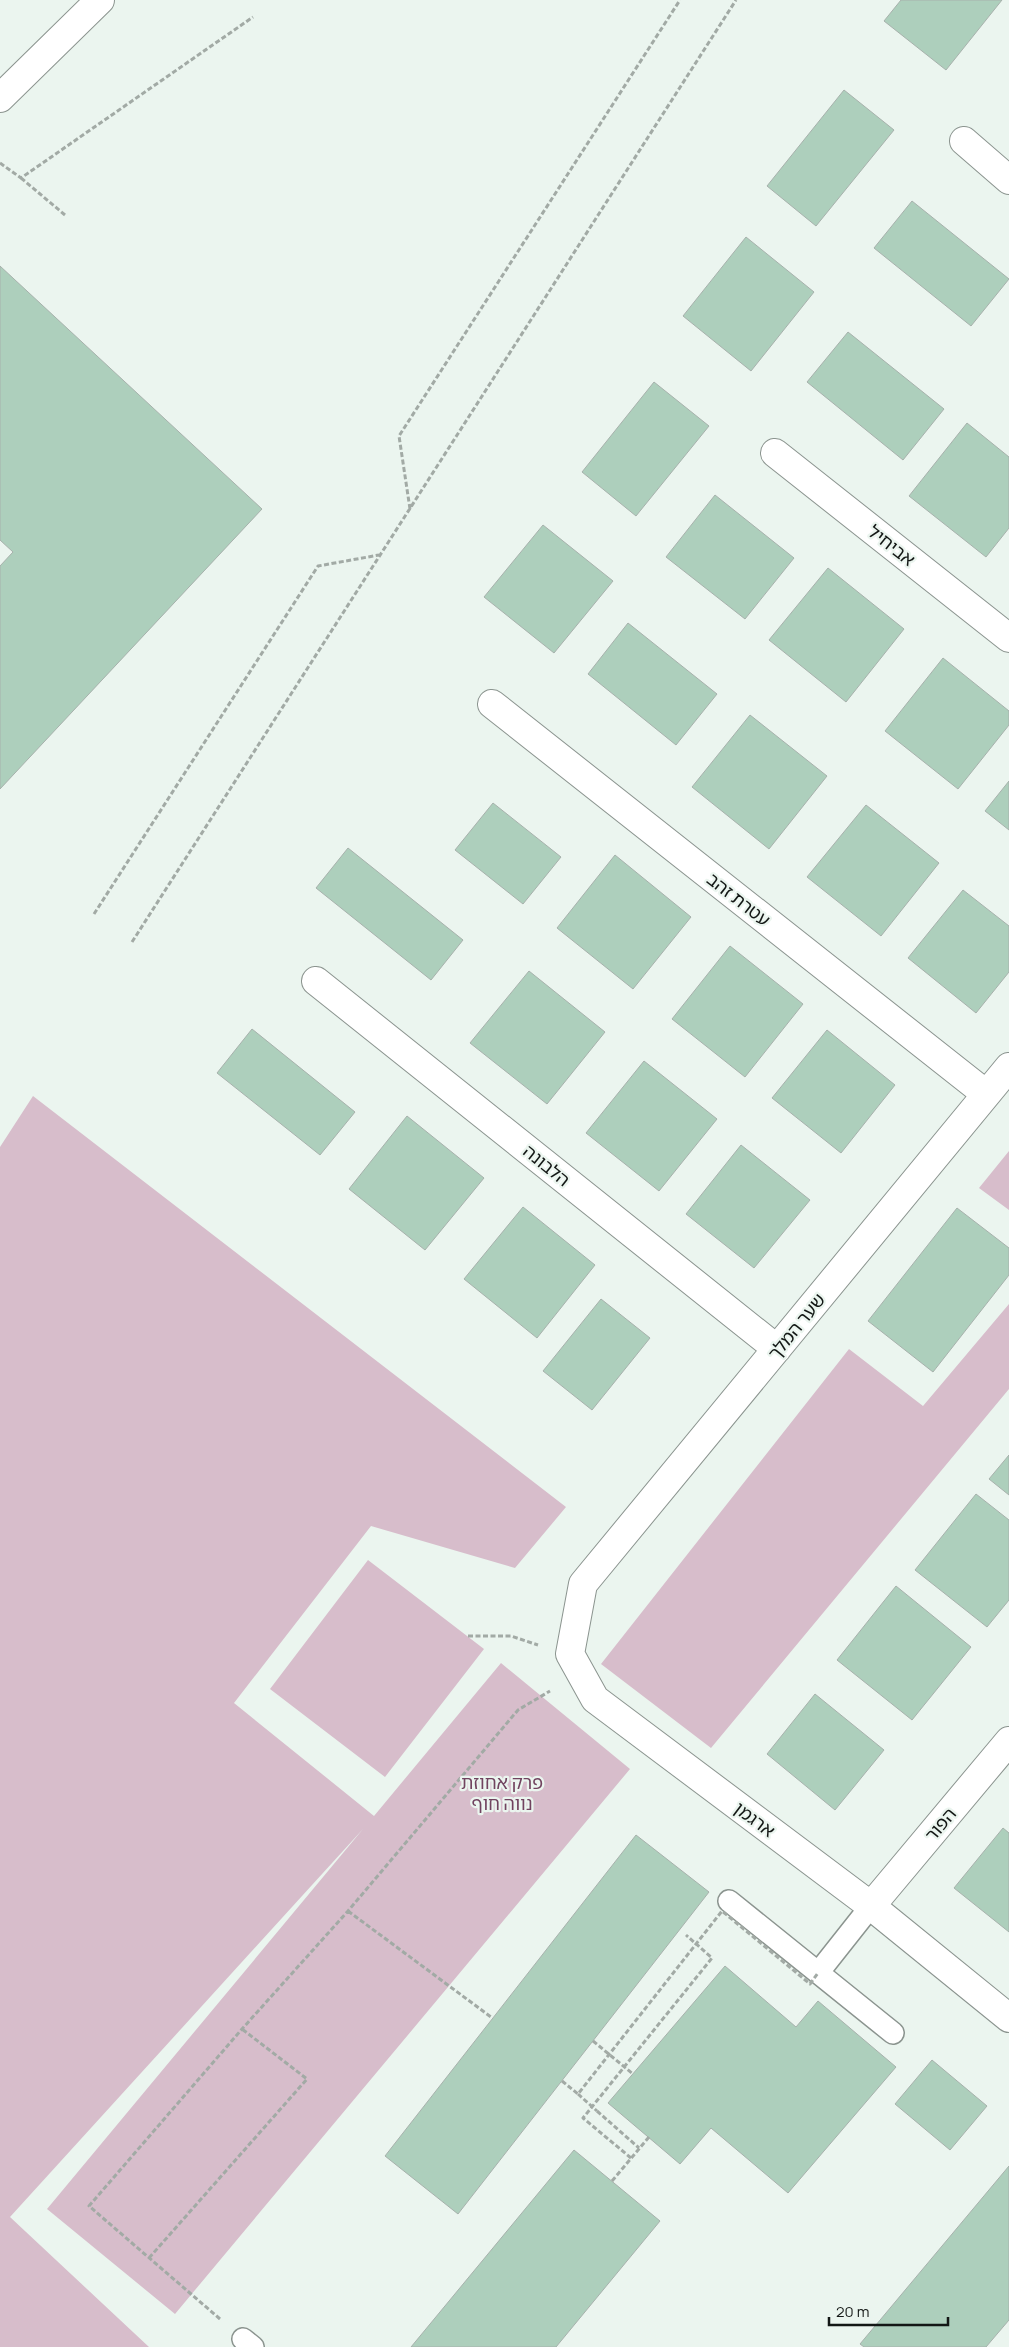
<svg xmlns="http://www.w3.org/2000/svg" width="1009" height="2347" viewBox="0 0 1009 2347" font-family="Manrope,'Noto Sans Hebrew',sans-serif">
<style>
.green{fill:#d7bdcb}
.building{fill:#adcfbc;stroke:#a7b1ac}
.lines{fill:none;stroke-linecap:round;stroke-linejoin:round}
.service-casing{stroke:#8b948f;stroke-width:24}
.minor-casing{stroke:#8b948f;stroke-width:30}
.path{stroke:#a2aaa5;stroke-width:3;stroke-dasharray:5 2.5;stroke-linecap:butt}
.service{stroke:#fff;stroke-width:21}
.minor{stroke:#fff;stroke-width:28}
.path-bridge{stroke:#a2aaa5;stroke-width:3;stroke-dasharray:5 2.5;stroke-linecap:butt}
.labels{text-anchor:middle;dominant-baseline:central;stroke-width:4.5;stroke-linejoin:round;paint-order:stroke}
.street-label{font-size:18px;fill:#131715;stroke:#ebf5ef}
.park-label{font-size:18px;fill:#71435f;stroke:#ebf5ef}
</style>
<rect width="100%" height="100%" fill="#ebf5ef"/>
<!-- green -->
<path class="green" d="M33 1096 566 1507 515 1568 371 1526 234 1703 374 1816 501 1663 630 1769 175 2314 47 2209 363 1829 10 2217 149 2347H0V1147Z
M1009 1151V1210L979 1188Z
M1009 1304V1389L711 1748 601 1664 849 1349 923 1406Z
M368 1560 484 1649 385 1777 270 1689Z"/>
<!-- building -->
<path class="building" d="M901 0H1002L946 70 884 21Z
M844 90 894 130 816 226 767 186Z
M912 201 1009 279 971 326 874 248Z
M746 237 814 292 751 371 683 316Z
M0 266 262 509 0 789V566L13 552 0 540Z
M848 332 944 409 903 460 807 382Z
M654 382 709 426 636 516 582 472Z
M967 423 1009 457V528L986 557 909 496Z
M715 495 794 558 745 619 666 557Z
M543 525 613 581 554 653 484 597Z
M828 568 904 629 846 702 769 640Z
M628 623 717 694 676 745 588 674Z
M943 658 1009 711V725L958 789 885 731Z
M750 715 827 776 769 849 692 787Z
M1009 781V830L985 811Z
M493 803 561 857 523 904 455 850Z
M866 805 939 863 881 936 807 877Z
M348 848 463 940 431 980 316 888Z
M615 855 691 917 633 989 557 928Z
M963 890 1009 926V972L976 1013 908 958Z
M730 946 803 1004 745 1077 672 1019Z
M529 971 605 1032 547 1104 470 1043Z
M252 1029 355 1112 320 1155 217 1073Z
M827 1030 895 1085 841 1153 772 1098Z
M644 1061 717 1119 659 1191 586 1133Z
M407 1116 484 1178 425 1250 349 1189Z
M741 1145 810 1200 754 1268 686 1214Z
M523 1207 595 1265 537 1338 464 1279Z
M957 1208 1009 1248V1275L933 1372 868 1321Z
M601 1299 650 1338 592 1410 543 1371Z
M1009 1455V1495L989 1479Z
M976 1494 1009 1520V1600L987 1627 915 1570Z
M896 1586 971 1647 912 1720 837 1660Z
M815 1694 884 1750 835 1810 767 1754Z
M1003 1828 1009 1833V1932L954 1888Z
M636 1835 709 1892 458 2214 385 2156Z
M725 1966 796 2027 818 2001 896 2067 788 2193 711 2128 680 2164 608 2103Z
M932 2060 987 2106 950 2150 895 2104Z
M574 2150 660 2221 556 2347H411Z
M1009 2166V2320L986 2347H864L860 2344Z"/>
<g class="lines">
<defs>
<path id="service" d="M729 1901 893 2033
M818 1973 871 1906
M243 2339 253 2347"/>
<path id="minor" d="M0 98 100 0
M964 141 1009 180
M775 453 1009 638
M492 704 986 1094
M316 981 777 1349
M1009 1067 583 1584 570 1654 595 1699 871 1906 1009 2018
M871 1906 1009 1741"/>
</defs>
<!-- service casing -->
<use href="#service" class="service-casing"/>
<!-- minor casing -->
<use href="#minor" class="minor-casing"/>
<!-- path -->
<path class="path" d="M0 163 21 178 253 17
M21 178 65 215
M410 509 399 436 680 0
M94 914 318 566 379 555
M132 942 736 0
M468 1636H511L538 1645
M348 1911 491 2017
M593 2041 633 2074
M597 2111 639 2148
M631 2158 583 2118 712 1958 686 1935
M612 2181 649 2137
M149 2258 307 2079 242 2029
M220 2319 89 2206 242 2029 348 1911 518 1710 550 1691"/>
<!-- service -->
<use href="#service" class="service"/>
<!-- minor -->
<use href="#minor" class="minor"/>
<!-- path-bridge -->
<path class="path-bridge" d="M562 2081 578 2094 722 1911 810 1984 818 1973
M578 2094 597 2111"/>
</g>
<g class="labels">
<!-- street labels -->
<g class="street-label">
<text transform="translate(892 545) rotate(38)">אביחיל</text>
<text transform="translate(739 899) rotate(38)">עטרת זהב</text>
<text transform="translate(547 1165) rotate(39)">הלבונה</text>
<text transform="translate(796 1326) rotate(-51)">שער המלך</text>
<text transform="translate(755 1819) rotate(37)">ארגמן</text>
<text transform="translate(940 1824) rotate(-50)">הפור</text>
</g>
<!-- park labels -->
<g class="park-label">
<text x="502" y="1782">פרק אחוזת<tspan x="502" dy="21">נווה חוף</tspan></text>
</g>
</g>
<!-- scale -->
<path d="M829 2317v8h119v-8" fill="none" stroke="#131715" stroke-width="2.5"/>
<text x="836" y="2317" font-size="15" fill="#131715" stroke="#ebf5ef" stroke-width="4" paint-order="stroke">20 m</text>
</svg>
